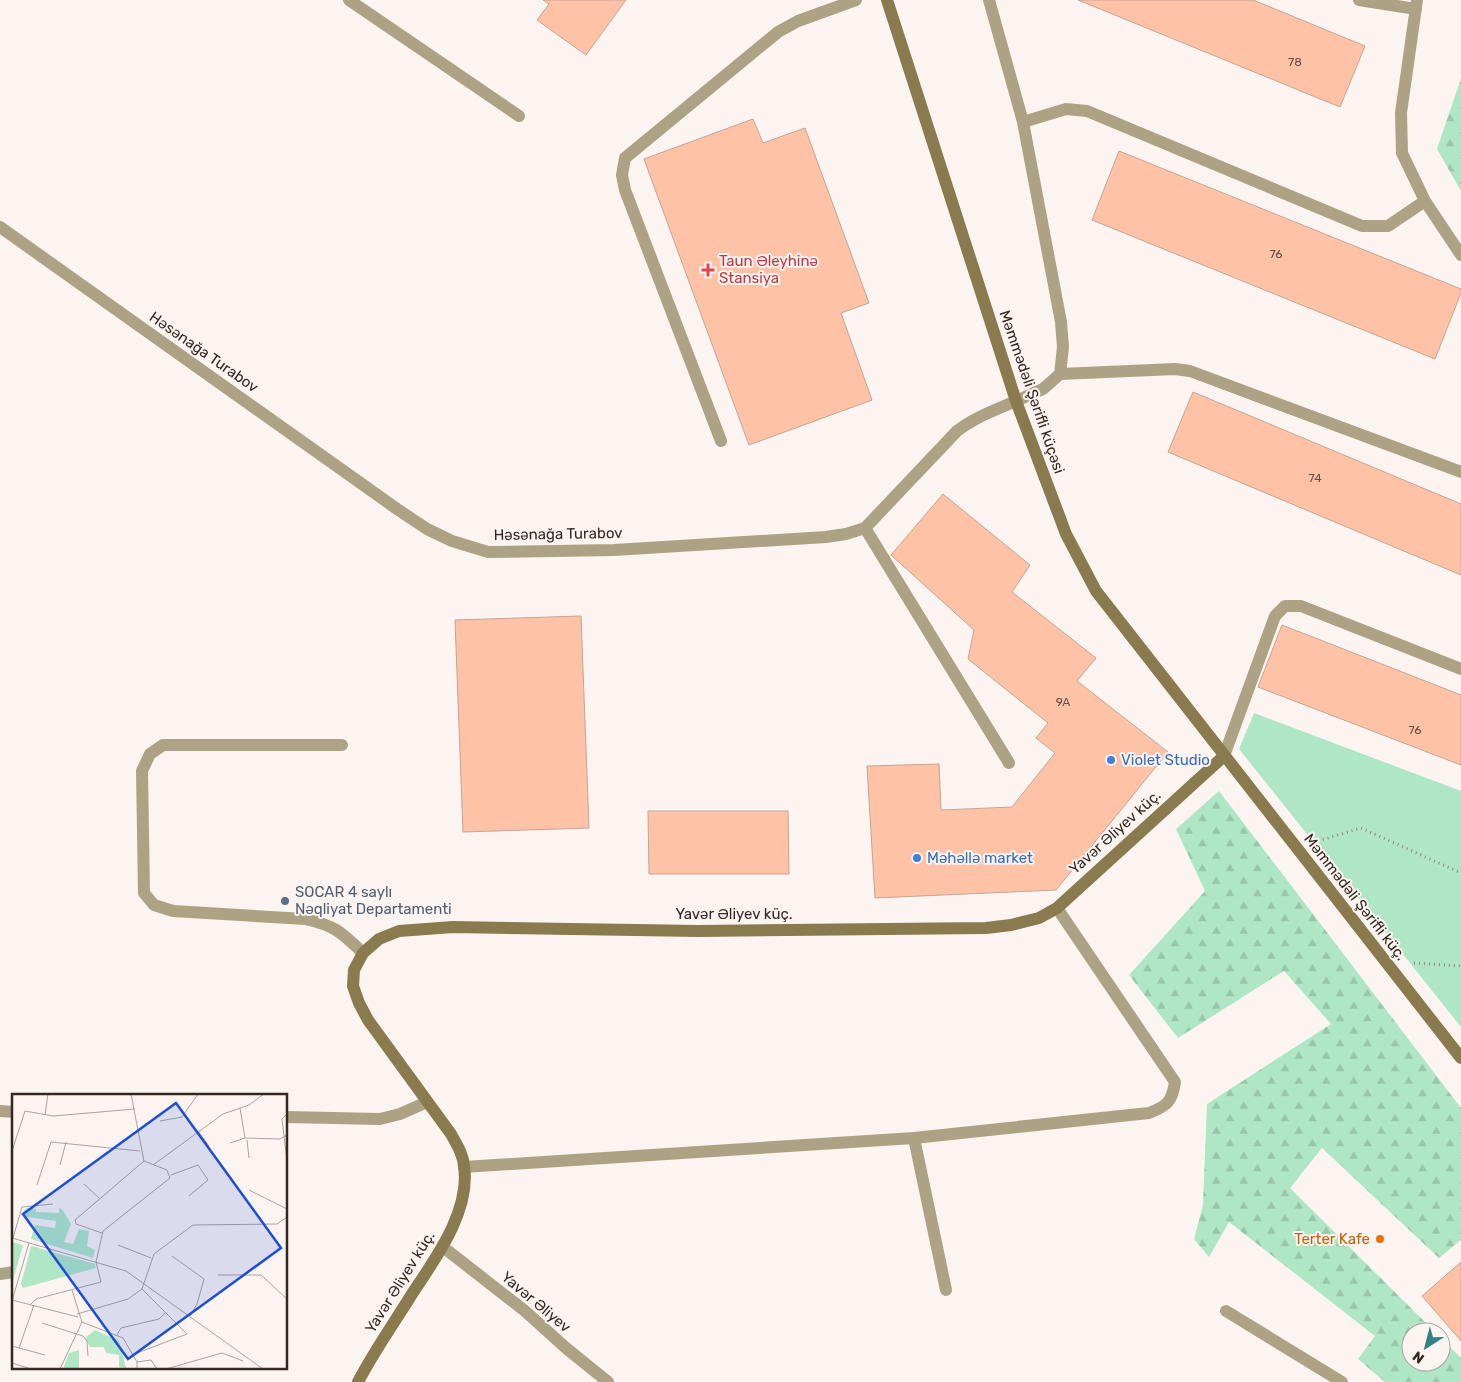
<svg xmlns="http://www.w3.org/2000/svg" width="1461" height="1382" viewBox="0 0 1461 1382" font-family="Rubik,sans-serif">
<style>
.forest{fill:url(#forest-firs)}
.green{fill:#afe7c6}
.building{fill:#fec3a6;stroke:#c6a393}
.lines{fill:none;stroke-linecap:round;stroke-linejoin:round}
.path{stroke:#918681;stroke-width:3;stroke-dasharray:1 4;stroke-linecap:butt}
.lane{stroke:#ada384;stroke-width:12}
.street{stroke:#ada384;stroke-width:12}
.secondary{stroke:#897b4d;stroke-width:12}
.health-dot{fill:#e0444e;stroke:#fcf4f1;stroke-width:2}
.shop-dot{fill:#3f7fe0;stroke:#fcf4f1;stroke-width:2}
.service-dot{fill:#5c6f8a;stroke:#fcf4f1;stroke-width:2}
.food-dot{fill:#e8710a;stroke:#fcf4f1;stroke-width:2}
.labels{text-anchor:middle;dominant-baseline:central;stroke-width:4;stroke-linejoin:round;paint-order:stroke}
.number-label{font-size:12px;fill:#664e42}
.health-label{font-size:15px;fill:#be3a42;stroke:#fcf4f1;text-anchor:start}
.street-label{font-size:15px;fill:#342720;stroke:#fcf4f1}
.shop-label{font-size:15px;fill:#366cbe;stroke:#fcf4f1;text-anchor:start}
.service-label{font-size:15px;fill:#4e5e75;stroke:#fcf4f1;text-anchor:start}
.food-label{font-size:15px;fill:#c56008;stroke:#fcf4f1;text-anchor:end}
.inset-road{fill:none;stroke:#aca29d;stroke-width:1}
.view{fill:#1d4ed8;fill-opacity:0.15;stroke:#1d4ed8;stroke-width:2.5}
.inset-edge{fill:none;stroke:#342720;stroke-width:2.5}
</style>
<defs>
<pattern id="forest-firs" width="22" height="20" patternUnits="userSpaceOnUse" patternTransform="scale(1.25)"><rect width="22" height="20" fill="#afe7c6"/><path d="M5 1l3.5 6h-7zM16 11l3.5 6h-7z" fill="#97c6aa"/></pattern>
</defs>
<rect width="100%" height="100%" fill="#fcf4f1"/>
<!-- forest -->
<path class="forest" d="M1461 78V191L1437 149Z
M1219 791 1461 1108V1240L1439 1258 1322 1148 1290 1188 1435 1332H1411V1362H1441V1338L1461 1358V1382H1385L1358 1359 1375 1336 1229 1222 1209 1257 1194 1239 1203 1205 1207 1104 1331 1024 1284 971 1178 1038 1129 975 1205 891 1176 829Z"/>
<!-- green -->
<path class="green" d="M1254 713 1461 791V1027L1239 749Z"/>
<!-- building -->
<path class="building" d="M543 0H626L586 55 537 20 549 4Z
M1078 0H1253L1365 46 1340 107Z
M753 119 763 143 805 128 869 303 841 313 872 400 749 445 644 159Z
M1119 151 1461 289V293L1435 359 1092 220Z
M1193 392 1461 504V575L1168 452Z
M943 494 1030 565 1012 592 1096 658 1077 681 1168 752 1056 890 875 898 867 766 939 764 941 810 1012 807 1055 753 1036 738 1048 723 968 659 974 630 891 555Z
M581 616 589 828 463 832 455 620Z
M1282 625 1461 695V765L1258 687Z
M648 811H788L789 874H649Z
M1461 1262V1341L1422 1296Z"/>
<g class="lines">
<!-- path -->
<path class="path" d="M1318 841 1361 828 1461 873
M1414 963 1461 966"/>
<!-- lane -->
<path class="lane" d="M349 0 519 116
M989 0 1023 122 1061 322 1063 347 1060 374 1043 389 1016 401
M1359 0 1416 9
M1417 0 1401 113 1402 153 1425 201 1461 255
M1023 122 1066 109 1087 111 1362 226H1388L1425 201
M1060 374 1175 369 1190 371 1461 472
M721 441 625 190 622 175 625 158 778 32 798 21 856 0
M865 528 1009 763
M342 745H163L150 754 142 771 144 893 154 905 173 911 305 919C336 926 341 932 363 953
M1224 756 1275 616 1285 606H1301L1461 669
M0 1274 14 1272"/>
<!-- street -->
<path class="street" d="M0 227 397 509 427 529 452 541 488 552 614 550 826 537 846 534 865 528 957 431C975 417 995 410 1016 401
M0 1111 14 1112
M286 1117 380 1119 400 1114 427 1102
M914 1138 946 1290
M464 1167 914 1138 1149 1113C1167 1106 1172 1102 1175 1082L1057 908
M443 1247 525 1311 566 1348 608 1382
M1226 1311 1342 1382"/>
<!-- secondary -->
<path class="secondary" d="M887 0 1016 401 1066 534 1096 591 1461 1058
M358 1382C374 1351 394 1323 412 1294 435 1259 471 1211 464 1166 463 1154 457 1145 451 1134L368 1020 359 1003 353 986 354 970 363 953 379 939 399 931 453 927 698 931 986 928 1011 925 1039 918 1057 908 1224 756"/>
</g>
<!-- markers -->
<path class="health-dot" d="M705.5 262.5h5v5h5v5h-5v5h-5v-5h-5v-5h5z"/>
<g class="shop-dot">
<circle cx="1111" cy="760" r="5"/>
<circle cx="917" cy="858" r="5"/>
</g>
<circle class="service-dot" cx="285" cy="901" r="5"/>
<circle class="food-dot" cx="1380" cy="1239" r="5"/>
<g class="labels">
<!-- number labels -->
<g class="number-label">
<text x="1295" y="62">78</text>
<text x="1276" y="254">76</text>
<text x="1315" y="478">74</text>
<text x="1063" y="702">9A</text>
<text x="1415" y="730">76</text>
</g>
<!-- health labels -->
<g class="health-label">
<text x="719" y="261">Taun Əleyhinə<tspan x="719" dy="17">Stansiya</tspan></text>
</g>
<!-- street labels -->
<g class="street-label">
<text transform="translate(204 352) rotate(35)">Həsənağa Turabov</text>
<text transform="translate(1032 392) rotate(71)">Məmmədəli Şərifli küçəsi</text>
<text transform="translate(558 534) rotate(-1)">Həsənağa Turabov</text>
<text transform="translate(1115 832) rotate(-42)">Yavər Əliyev küç.</text>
<text transform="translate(1355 897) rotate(52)">Məmmədəli Şərifli küç.</text>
<text x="734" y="914">Yavər Əliyev küç.</text>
<text transform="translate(400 1282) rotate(-58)">Yavər Əliyev küç.</text>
<text transform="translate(536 1302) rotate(40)">Yavər Əliyev</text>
</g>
<!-- shop labels -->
<g class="shop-label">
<text x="1121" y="760">Violet Studio</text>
<text x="927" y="858">Məhəllə market</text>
</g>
<!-- service labels -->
<g class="service-label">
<text x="295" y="892">SOCAR 4 saylı<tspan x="295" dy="17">Nəqliyat Departamenti</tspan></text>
</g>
<!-- food labels -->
<g class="food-label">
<text x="1370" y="1239">Terter Kafe</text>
</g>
</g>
<!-- overview -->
<g transform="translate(12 1094)">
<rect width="275" height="275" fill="#fcf4f1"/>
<path d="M14 114 24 115V118L47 119V114L50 115 59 130 52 148 61 150 67 135 77 137 75 152 83 156 81 164 19 145 23 131 43 134 44 127 9 122ZM83 236 107 247 114 274 107 273V261L94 259 92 253H78L73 244ZM67 256V275H51L57 259Z" fill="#afe7c6"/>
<path d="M0 148 11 151 0 190ZM19 152 83 170 84 174 11 194 9 190Z" fill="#afe7c6"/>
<path class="inset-road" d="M119 0 132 67M228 14 233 44M275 20 270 25 275 67M33 21 36 0M148 27 170 23 186 0M186 37 197 52M235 46 237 64M218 49 233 44 268 45 275 41M0 57 13 17 41 22 123 15M48 71 54 48M141 71 211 20 237 11 252 0M159 81 186 71 196 86 177 102M72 90 87 104M25 91 39 48 128 57M237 96 275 115M90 139 64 130 63 126 132 67M0 144 114 177 251 275M1 144 10 113 41 110M106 151 139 164M160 162 192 185 185 210 178 222M206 181H249L275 205M60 196 70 228 111 244 125 268V275M0 206 66 223M0 207 17 149M19 210 24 205 89 188 84 168 91 137 158 84 155 76 132 67M65 220 116 205 130 195M30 229 71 242 75 247 76 262M105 241 109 234 147 225 153 219M0 252 33 261M7 254 22 211M120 261 175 240 130 195 142 160 181 131 265 130 275 123M125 268 139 266 145 275M0 269 19 275M48 275 70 228M154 275 210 259 231 267"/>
<path class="view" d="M164 9 269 154 116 265 11 120Z"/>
<rect width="275" height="275" class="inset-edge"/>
</g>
<!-- north arrow -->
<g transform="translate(1426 1347) rotate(216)"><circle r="24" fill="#fcf4f1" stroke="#aca29d"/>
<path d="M0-4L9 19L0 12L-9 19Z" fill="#388086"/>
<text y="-8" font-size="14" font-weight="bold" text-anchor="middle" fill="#342720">N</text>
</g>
</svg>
